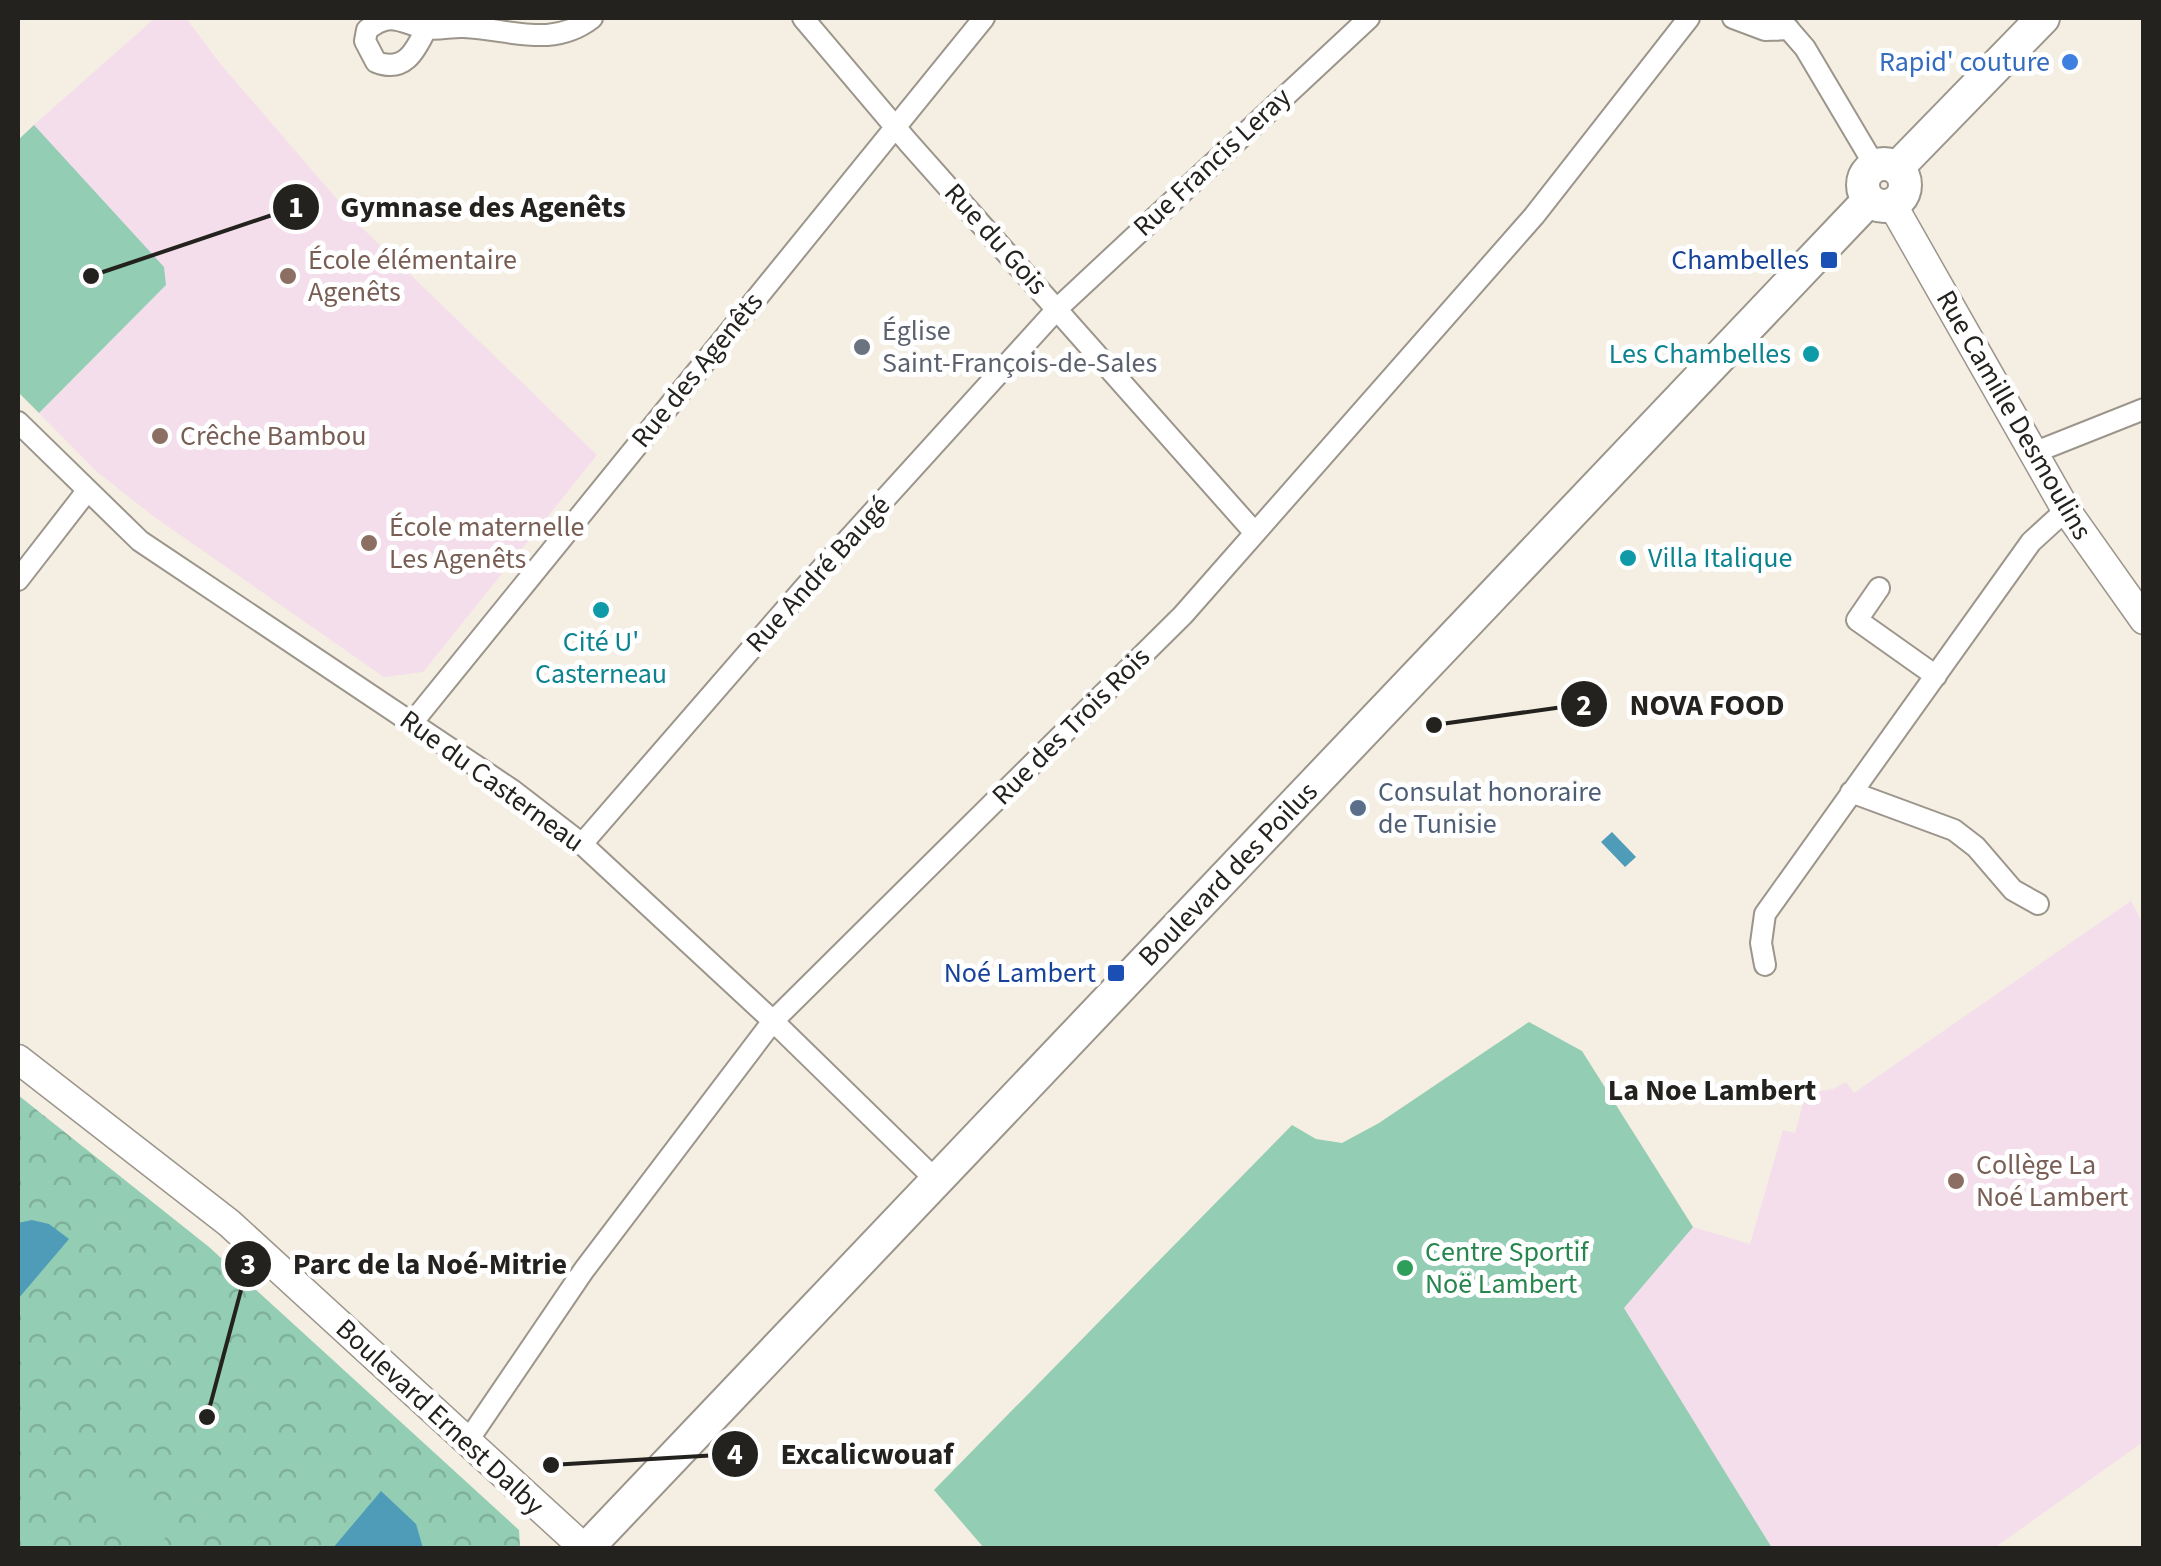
<svg xmlns="http://www.w3.org/2000/svg" width="2161" height="1566" viewBox="0 0 2161 1566" font-family="'Source Sans 3',sans-serif">
<style>
.education{fill:#f4deeb}
.park{fill:url(#park-crowns)}
.pitch{fill:#93cdb3}
.water{fill:#4e9cb8}
.lines{fill:none;stroke-linecap:round;stroke-linejoin:round}
.street-casing{stroke:#9c958b;stroke-width:24}
.secondary-casing{stroke:#9c958b;stroke-width:31}
.primary-casing{stroke:#9c958b;stroke-width:36}
.street{stroke:#fff;stroke-width:20}
.secondary{stroke:#fff;stroke-width:28}
.primary{stroke:#fff;stroke-width:32}
.shop-dot{fill:#3f7fe0;stroke:#fff;stroke-width:4}
.transit-dot{fill:#1a4fb4;stroke:#fff;stroke-width:4}
.education-dot{fill:#8d6e63;stroke:#fff;stroke-width:4}
.worship-dot{fill:#6b7280;stroke:#fff;stroke-width:4}
.culture-dot{fill:#0f9aa8;stroke:#fff;stroke-width:4}
.service-dot{fill:#5c6f8a;stroke:#fff;stroke-width:4}
.leisure-dot{fill:#2e9e5b;stroke:#fff;stroke-width:4}
.labels{text-anchor:middle;dominant-baseline:central;stroke-width:10;stroke-linejoin:round;paint-order:stroke}
.shop-label{font-size:28px;fill:#366cbe;stroke:#fff;text-anchor:end}
.street-label{font-size:28px;fill:#24221e;stroke:#fff}
.education-label{font-size:28px;fill:#785e54;stroke:#fff;text-anchor:start}
.transit-label{font-size:28px;fill:#164399;stroke:#fff;text-anchor:end}
.worship-label{font-size:28px;fill:#5b616d;stroke:#fff;text-anchor:start}
.culture-label{font-size:28px;fill:#0d838f;stroke:#fff;text-anchor:end}
.service-label{font-size:28px;fill:#4e5e75;stroke:#fff;text-anchor:start}
.leisure-label{font-size:28px;fill:#27864d;stroke:#fff;text-anchor:start}
.neighbourhood-label{font-size:30px;font-weight:bold;fill:#24221e;stroke:#fff}
.leader{fill:none;stroke:#24221e;stroke-width:4}
.callout-dot{fill:#24221e;stroke:#fff;stroke-width:4}
.mark-label{font-size:30px;text-anchor:middle;font-weight:bold;fill:#fff}
.callout-label{font-size:30px;text-anchor:middle;font-weight:bold;fill:#24221e;stroke:#fff;stroke-width:10;stroke-linejoin:round;paint-order:stroke}
</style>
<defs>
<pattern id="park-crowns" width="20" height="18" patternUnits="userSpaceOnUse" patternTransform="scale(2.5)"><rect width="20" height="18" fill="#93cdb3"/><path d="M2 6a3 3 0 1 1 6 0M12 15a3 3 0 1 1 6 0" fill="none" stroke="#7fb09a"/></pattern>
</defs>
<rect width="100%" height="100%" fill="#f5eee3"/>
<!-- education -->
<path class="education" d="M155 18H186L218 61 359 225 597 455 423 672 384 677 153 516 96 471 39 413 166 285 34 125Z
M2131 901 2144 926 2143 1442 1994 1548H1772L1624 1308 1693 1227 1750 1244 1783 1130 1795 1133 1806 1093 1833 1089 1846 1082 1854 1093Z"/>
<!-- park -->
<path class="park" d="M18 1095 209 1247 519 1530 520 1548H18Z"/>
<!-- pitch -->
<path class="pitch" d="M34 125 164 267 166 285 39 413 18 392V140Z
M1529 1022 1582 1051 1693 1227 1624 1308 1772 1548H984L934 1490 1292 1125 1316 1139 1342 1143 1379 1123Z
M111 1478 174 1527 157 1548H149L91 1504Z"/>
<!-- water -->
<path class="water" d="M1612 832 1636 857 1625 867 1601 842Z
M32 1220 49 1224 69 1239 18 1299V1223Z
M381 1491 416 1524 423 1548H333Z"/>
<g class="lines">
<defs>
<path id="street" d="M803 18 908 142 1255 533
M1733 18 1765 30 1789 29
M1779 18 1805 48 1875 166
M426 29C415 52 404 73 376 62L365 41 367 30C391 10 401 23 425 28 436 31 452 26 464 27 510 29 552 49 592 18
M18 422 140 541 512 790 582 844 773 1021 936 1180
M2033 453 2144 409
M18 580 87 491
M1879 588 1857 620 1936 676
M412 723 984 18
M1851 792 1954 830 1976 847 2013 890 2038 904
M582 844 805 587 1058 308 1369 18
M1765 965 1761 943 1765 914 2031 542 2066 510
M467 1442 584 1270 773 1021 1183 615 1534 216 1689 18"/>
<path id="secondary" d="M1892 204 2066 510 2144 620
M18 1059 229 1223 584 1548"/>
<path id="primary" d="M1863 185a21 21 0 1 1 42 0a21 21 0 1 1-42 0Z
M1897 168 2043 18
M587 1548 1869 200"/>
</defs>
<!-- street casing -->
<use href="#street" class="street-casing"/>
<!-- secondary casing -->
<use href="#secondary" class="secondary-casing"/>
<!-- primary casing -->
<use href="#primary" class="primary-casing"/>
<!-- street -->
<use href="#street" class="street"/>
<!-- secondary -->
<use href="#secondary" class="secondary"/>
<!-- primary -->
<use href="#primary" class="primary"/>
</g>
<!-- markers -->
<circle class="shop-dot" cx="2070" cy="62" r="10"/>
<g class="transit-dot">
<rect x="1819" y="250" width="20" height="20" rx="5"/>
<rect x="1106" y="963" width="20" height="20" rx="5"/>
</g>
<g class="education-dot">
<circle cx="288" cy="276" r="10"/>
<circle cx="160" cy="436" r="10"/>
<circle cx="369" cy="543" r="10"/>
<circle cx="1956" cy="1181" r="10"/>
</g>
<circle class="worship-dot" cx="862" cy="347" r="10"/>
<g class="culture-dot">
<circle cx="1811" cy="354" r="10"/>
<circle cx="1628" cy="558" r="10"/>
<circle cx="601" cy="610" r="10"/>
</g>
<circle class="service-dot" cx="1358" cy="808" r="10"/>
<circle class="leisure-dot" cx="1405" cy="1268" r="10"/>
<g class="labels">
<!-- shop labels -->
<g class="shop-label">
<text x="2050" y="62">Rapid' couture</text>
</g>
<!-- street labels -->
<g class="street-label">
<text transform="translate(1212 162) rotate(-43)">Rue Francis Leray</text>
<text transform="translate(996 239) rotate(48)">Rue du Gois</text>
<text transform="translate(697 370) rotate(-51)">Rue des Agenêts</text>
<text transform="translate(2014 415) rotate(60)">Rue Camille Desmoulins</text>
<text transform="translate(818 574) rotate(-48)">Rue André Baugé</text>
<text transform="translate(1071 726) rotate(-45)">Rue des Trois Rois</text>
<text transform="translate(492 781) rotate(36)">Rue du Casterneau</text>
<text transform="translate(1228 874) rotate(-46)">Boulevard des Poilus</text>
<text transform="translate(440 1417) rotate(43)">Boulevard Ernest Dalby</text>
</g>
<!-- education labels -->
<g class="education-label">
<text x="308" y="260">École élémentaire<tspan x="308" dy="32">Agenêts</tspan></text>
<text x="180" y="436">Crêche Bambou</text>
<text x="389" y="527">École maternelle<tspan x="389" dy="32">Les Agenêts</tspan></text>
<text x="1976" y="1165">Collège La<tspan x="1976" dy="32">Noé Lambert</tspan></text>
</g>
<!-- transit labels -->
<g class="transit-label">
<text x="1809" y="260">Chambelles</text>
<text x="1096" y="973">Noé Lambert</text>
</g>
<!-- worship labels -->
<g class="worship-label">
<text x="882" y="331">Église<tspan x="882" dy="32">Saint-François-de-Sales</tspan></text>
</g>
<!-- culture labels -->
<g class="culture-label">
<text x="1791" y="354">Les Chambelles</text>
<text x="1648" y="558" text-anchor="start">Villa Italique</text>
<text x="601" y="642" text-anchor="middle">Cité U'<tspan x="601" dy="32">Casterneau</tspan></text>
</g>
<!-- service labels -->
<g class="service-label">
<text x="1378" y="792">Consulat honoraire<tspan x="1378" dy="32">de Tunisie</tspan></text>
</g>
<!-- leisure labels -->
<g class="leisure-label">
<text x="1425" y="1252">Centre Sportif<tspan x="1425" dy="32">Noë Lambert</tspan></text>
</g>
<!-- neighbourhood labels -->
<g class="neighbourhood-label">
<text x="1712" y="1090">La Noe Lambert</text>
</g>
</g>
<!-- callouts -->
<path class="leader" d="M91 276L296 207M1434 725L1584 704M207 1417L248 1264M551 1465L735 1454"/>
<g class="callout-dot">
<circle cx="91" cy="276" r="10"/>
<circle cx="1434" cy="725" r="10"/>
<circle cx="207" cy="1417" r="10"/>
<circle cx="551" cy="1465" r="10"/>
<circle cx="296" cy="207" r="25"/>
<circle cx="1584" cy="704" r="25"/>
<circle cx="248" cy="1264" r="25"/>
<circle cx="735" cy="1454" r="25"/>
</g>
<g class="mark-label">
<text x="296" y="217">1</text>
<text x="1584" y="715">2</text>
<text x="248" y="1274">3</text>
<text x="735" y="1464">4</text>
</g>
<g class="callout-label">
<text x="483" y="217">Gymnase des Agenêts</text>
<text x="1707" y="715">NOVA FOOD</text>
<text x="430" y="1274">Parc de la Noé-Mitrie</text>
<text x="867" y="1464">Excalicwouaf</text>
</g>
<!-- border -->
<rect width="2161" height="1566" fill="none" stroke="#24221e" stroke-width="40"/>
</svg>
